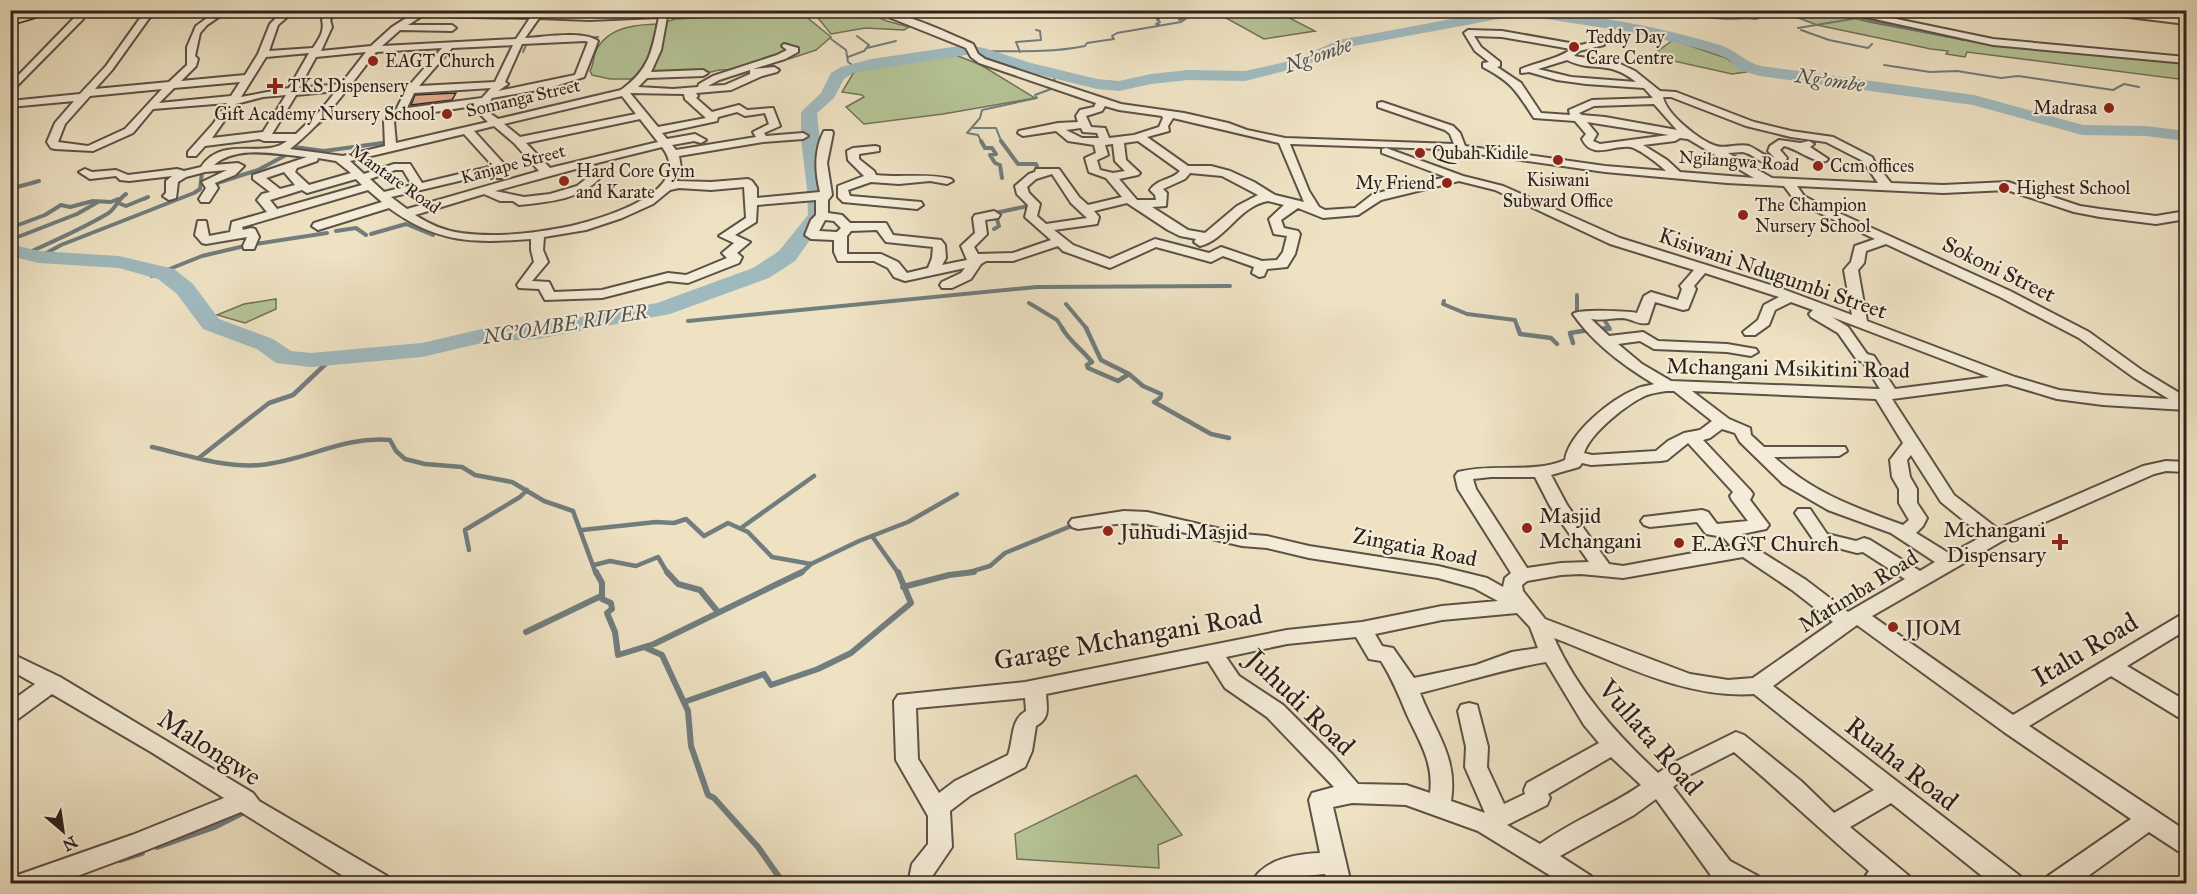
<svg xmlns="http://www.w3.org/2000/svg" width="2197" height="894" viewBox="0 0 2197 894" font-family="'IM FELL Great Primer',serif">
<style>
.green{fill:#b5c496;stroke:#717259;stroke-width:1.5}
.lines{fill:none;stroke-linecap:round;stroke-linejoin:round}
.stream-far3{stroke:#717d7e;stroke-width:2}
.stream-far2{stroke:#717d7e;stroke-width:4}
.stream-far1{stroke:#717d7e;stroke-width:4.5}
.stream{stroke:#717d7e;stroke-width:6}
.river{fill:#9fbabf;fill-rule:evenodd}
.building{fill:#e0ab8d;stroke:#2d211c;stroke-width:1.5}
.minor-casing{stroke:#5d5146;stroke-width:4}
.major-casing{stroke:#2d211c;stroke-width:3}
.minor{fill:#f4ecd8;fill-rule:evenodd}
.major{fill:#eee2c3;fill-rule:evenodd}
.poi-dot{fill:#8f2418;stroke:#f4ecd8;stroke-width:2}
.labels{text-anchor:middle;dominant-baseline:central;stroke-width:4.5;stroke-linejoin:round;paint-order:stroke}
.far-poi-label{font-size:18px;fill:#2d211c;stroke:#f4ecd8;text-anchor:start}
.far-street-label{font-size:18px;fill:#2d211c;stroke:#f4ecd8}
.far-water-label{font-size:20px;font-style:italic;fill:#4f4f4d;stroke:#f4ecd8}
.street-label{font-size:22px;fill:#2d211c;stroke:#f4ecd8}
.poi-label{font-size:22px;fill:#2d211c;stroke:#f4ecd8;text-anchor:start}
.near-street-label{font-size:27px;fill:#2d211c;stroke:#f4ecd8}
</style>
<rect width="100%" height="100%" fill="#eee2c3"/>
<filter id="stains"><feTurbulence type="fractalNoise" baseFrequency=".00333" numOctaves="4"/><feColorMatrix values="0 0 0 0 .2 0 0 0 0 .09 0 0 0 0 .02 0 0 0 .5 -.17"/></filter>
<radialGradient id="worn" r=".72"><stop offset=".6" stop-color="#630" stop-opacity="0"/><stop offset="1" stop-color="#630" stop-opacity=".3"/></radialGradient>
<!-- green -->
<path class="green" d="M1760 10 1827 11 1869 22 1986 44 2186 63V80L1967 52 1965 57 1946 54 1948 51 1931 49 1817 25 1780 11C1742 27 1693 15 1652 11 1686 11 1728 19 1760 10Z
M832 11H864L887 21 909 27 904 30 865 28 831 34 814 13Z
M1222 11H1276L1315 31 1264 39 1215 12Z
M781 14 804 15 831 37 816 50 789 59 784 56 747 69 719 70 703 74 641 79H610L592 75 590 71C594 64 593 56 597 49 610 25 641 24 665 24L666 22 675 19Z
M1673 40 1726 58 1746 72 1732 74 1651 56Z
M953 54 981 65 1035 98 943 114 864 124 846 107 864 97 862 95 842 92 854 72Z
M276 299V309L245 323 217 315 244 304Z
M1136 775 1182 835 1158 845 1159 868 1017 859 1015 834Z"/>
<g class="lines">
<!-- stream-far3 -->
<path class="stream-far3" d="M705 10H719
M1656 10 1756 19 1780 10
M1825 10 1856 18
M1160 11 1183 19 1179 20
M666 13 702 10
M1145 13 1159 19 1157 20 1160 22 1156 24 1159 25
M1880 17 1898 10
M1862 19 1948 37
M1798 28 1858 18
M1801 30 1829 40 1868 48 1872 44
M1950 37 1963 40
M586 38 598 37
M831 39 846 50 848 62 855 67
M1971 41 1982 42
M2005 46 2079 53
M867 48 896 41
M979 51C1015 51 1050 53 1085 46L1087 43 1114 39 1112 36 1117 33 1181 22 1194 13 1209 10
M523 52 527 43
M1020 52 1016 42 1041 40 1040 31 1036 30
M848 57 864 51 869 45 857 36
M1884 65 1930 72 1957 71 2001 78 2018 76 2113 90 2124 84 2139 87
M973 128H996L1002 143
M303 136 321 123 380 49
M384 143 390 142
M982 143 978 135 967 133 980 118 982 110 1037 98 1035 95 1051 89 1056 75"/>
<!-- stream-far2 -->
<path class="stream-far2" d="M981 141 985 148H992L996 154 990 155 995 163 1000 165 1002 178
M1001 141 1018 164H1036L1040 175
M294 143V147L324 151 390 142
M211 185 258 170 286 155
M10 189 39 181
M118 203 126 206 148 197 144 199
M10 228 45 215 61 205 70 207 93 201
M994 229 999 226 995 213 1028 206V201
M336 231 356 228 366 235
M371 234 406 224 433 235
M10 240 77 214 98 202 93 201 111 202 118 199
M23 255C52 242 80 230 107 214 115 210 117 200 126 194
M39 257 61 245 194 193 200 189 202 172
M147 269 152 276 202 256 249 245 327 233
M1577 295V311L1582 314
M1444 301 1443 304 1467 314 1515 320 1518 329
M1029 303 1057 320 1063 329
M1066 304 1087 329
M688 321 1037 287 1230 286
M1598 329H1610L1602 316"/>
<!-- stream-far1 -->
<path class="stream-far1" d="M1062 328C1070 342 1082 349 1092 362L1087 365 1088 368 1118 381 1129 374 1143 386 1161 394 1160 398 1154 402 1211 434 1229 438
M1086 328 1101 360 1129 374
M1518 328 1520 334 1551 338 1557 344
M1598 329 1609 328
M1573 343 1570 333 1589 330
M152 447C187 455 224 468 260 465 306 461 342 436 390 440L396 451 405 459 425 464 462 467 475 475 512 482 544 501 573 511 596 574
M200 457 269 403 293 395 332 358
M741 528 814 476
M582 530 656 522 674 523 686 519 704 536 728 523 748 532 772 557 811 564 859 541 908 522 957 494
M872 536 899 574
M469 550 465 530 520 497 527 490
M594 565 610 561 636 566 658 557 668 574
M800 574 811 564
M963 574 990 566 1005 553 1071 526"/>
<!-- stream -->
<path class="stream" d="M596 572 602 583V599L611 603 612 609 607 613 615 632 618 655 654 644 802 572
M667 572 678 584 700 590 718 612
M903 587 949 575 974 572
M526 632 601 596
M644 647 662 655 688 711 691 746 708 795 714 798 758 847 784 884
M684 702 764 674 771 685 818 669 851 653 911 603 898 572
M157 847 214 827 246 811
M120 860 142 853"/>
<!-- river -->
<path class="river" d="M1500 10C1574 10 1649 24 1720 45 1736 50 1745 62 1761 66L1974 95 2083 125 2146 126 2186 131V141L2146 136 2082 135 1973 105 1760 76 1739 70 1728 59 1712 52 1637 33 1520 15 1343 48 1304 66 1245 81 1188 80 1151 84 1119 91 1097 89 1020 70 977 55H966L853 73 844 79 834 98 817 113 828 215 795 261 769 278 670 314 537 339 486 342 422 357 311 367 276 363 257 349 203 329 177 294 158 279 119 268 39 263 10 256V244L39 251 119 256 174 269 193 284 219 319 273 339 291 351 311 353 422 343 486 328 537 325 657 303 753 268 779 251 808 215 807 189 801 138V112L821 93 831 73 841 67 871 59 966 45 984 48 1031 63 1097 79 1119 81 1151 74 1188 70 1245 71 1294 60 1339 40Z"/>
</g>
<!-- building -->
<path class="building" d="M456 93 452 100 411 105 415 95Z"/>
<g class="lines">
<defs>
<path id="minor" d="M16 10H26V11L22 14Z
M77 10H85L83 19 10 93V84L76 16Z
M146 10H155L112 70 95 89 169 82 187 65V47L196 26 218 10H229L207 25 200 33 195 56 198 59 196 66 181 81 245 75 258 54 270 24 284 10H429L589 14 775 10 771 13 667 17 661 50 651 72 703 70 708 73 703 76 647 78 638 87 673 89 698 87 699 84 713 76 777 55 787 50 782 46 784 44 798 48V52L785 59 753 69 774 67 779 70 777 72 762 76 731 90 696 93 698 96 696 98 712 112 739 105 747 110 773 108 780 126 764 133 766 136 803 133 808 136 803 139 763 142 679 156 681 168 676 181 711 182 748 179 752 181 757 188V198L820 192C815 172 814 150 824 131H832L833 133 827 163 832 195 828 200V213L842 215 850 223H886L893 235 941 240 945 245 946 258 942 265 967 260 961 246 975 233 973 218 975 215 994 211 1000 215 998 218 985 220 987 234 974 247 978 254 1013 253 1051 240 1025 217 1028 205 1017 194 1015 186 1029 174 1035 172 1036 169H1059L1079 197 1088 205 1122 197 1106 178 1089 172 1085 158 1096 153 1094 145 1068 141 1056 131 1023 136 1018 133 1019 131 1058 123 1078 122 1076 116 1080 110 1094 107 1096 103 979 63 971 57 966 48 871 10C900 10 946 32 973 44L978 54 985 59 1121 104 1184 113 1228 123 1247 130 1285 138 1454 144 1450 134 1445 130 1378 107V103L1382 102 1453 126 1460 133 1465 146 1605 166 1666 171C1659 164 1638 148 1630 147 1612 145 1592 160 1582 139L1586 134 1575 121 1534 118C1516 91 1513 83 1483 67V63L1489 62 1475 51 1464 33 1468 30 1502 31 1581 45 1601 40 1604 41V45L1579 51 1574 56 1618 63 1635 71 1660 91 1676 92 1754 122 1791 131 1833 137 1872 157 1875 163 1891 183 1943 185 2008 182 2080 206 2100 209 2156 216 2186 211V219L2156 224 2100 217 2074 212 2007 190 1943 193 1797 186 1804 196 1817 203 2010 291 2089 332 2143 371 2186 397V410L2103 405 2057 399 2007 384 1892 399 1954 495 1998 529 2143 466 2166 461 2186 462V472L2166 471 2154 474 2002 541 1872 616 2013 715 2179 616 2186 614V630L2127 666 2186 701V719L2178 717 2111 676 2029 726 2186 831V854L2178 851 2149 832 2077 884H2045L2048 876 2131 819 2004 732 1857 625 1773 686 2020 876 2023 884H1992L1891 803 1850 827 1909 876 1912 884H1860L1869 871C1823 832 1780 791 1734 752L1689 775 1673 787 1730 861 1758 876 1761 884H1714L1710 874 1656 799 1634 815 1560 856 1591 876 1594 884H1564L1478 831 1406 805 1352 803 1333 807 1351 884H1327L1325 874 1295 877 1280 884H1251C1262 859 1296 854 1320 853L1309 800 1312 793 1334 787 1267 717 1225 688 1208 661 1046 694C1047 709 1050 718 1036 726L1032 751 1025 767 971 795 950 811 952 847 933 875 932 884H908L912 864 928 844V816L896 760 894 701 898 695 1025 682 1287 630 1362 622 1442 606 1498 601 1474 588 1438 578 1309 558 1267 548 1242 546 1147 524 1124 523 1078 529 1072 527 1069 523 1072 519 1124 511 1147 512 1242 534 1267 536 1309 546 1438 566 1487 578 1503 587 1505 578 1511 573 1458 489 1455 476 1458 472C1493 463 1532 474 1565 460 1569 433 1611 399 1636 389 1641 386 1648 386 1654 384 1624 366 1593 343 1573 314 1578 309 1628 311 1637 313L1644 296 1651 292 1678 300 1682 289 1680 286 1694 270 1610 244 1495 190 1459 181 1381 200 1358 215 1323 218 1298 208 1281 220 1284 228 1298 231 1300 234 1295 254 1287 267 1267 269 1264 276 1259 277 1252 273 1254 267 1223 256 1211 262 1156 247 1110 268 1063 251 1058 246 1013 261H986L981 264 971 279 952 288H942L940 285 942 282 961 273 965 268 905 281 894 277 888 268 874 261H838L834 252V240L811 239 805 235 811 220 816 215V200L757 205 756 222 735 235 750 242 737 253 742 257 739 263 688 283 668 281 602 298 545 300 539 289 519 288 517 285 534 262 531 250V239C474 243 438 244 389 208L318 230 312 226 314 223 382 202 368 190 242 227 243 230 251 228 255 229 259 237 254 249H244L243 246 247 237 206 244 202 243 195 235 198 221H206L209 236 230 232 232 222 267 212 257 200 262 194 270 192 253 179V175L307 157C279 155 238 144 214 165L238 163 244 166 235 175 215 183 218 188 209 202H201L199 199 206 188 202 182 227 170 205 172 186 177 178 182 176 198 169 200 163 196 166 193V181L172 176 129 181 120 180 116 176 90 179 79 172 85 169 92 172 116 170 128 175 177 169 184 171 201 167C223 134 263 160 287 141H264L259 139 205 146 196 156H188V152L213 124 227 103 153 109 133 133 93 151 55 149 51 148 47 142 55 123 74 101 10 107V101L80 94 106 66ZM293 12 326 13 322 20C325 31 319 39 313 48L269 51 278 25ZM335 13 411 15 392 27 371 46 321 51 332 27 330 20ZM422 16 530 18 516 39 382 46 400 30 452 31 456 28 452 25H408ZM659 17C652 51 650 69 621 90L498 119 491 114 490 101 492 98 549 88 584 77 598 41C584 30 543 37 525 38L539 18 589 20ZM1474 36 1502 37 1571 49C1561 58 1535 63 1521 69V73L1529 72 1557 80 1586 84 1644 88 1653 98 1592 100 1569 110 1570 115 1541 113 1521 83 1497 67 1500 66V62L1481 47ZM585 41 588 42 575 75 498 91 508 84 505 82 522 44ZM513 45 495 82 419 86 452 48ZM442 48 407 88 396 110 384 121 385 146 343 156 290 149C325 121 349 87 376 52ZM366 52 341 84 299 88 316 57ZM309 53 289 88 241 97 266 57ZM1567 60C1594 73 1608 59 1636 82L1571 77 1538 69ZM750 70V74L725 85 708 86 719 80ZM240 82 231 96 159 103 174 88ZM491 88 482 98 407 108 414 93ZM162 89 125 129 88 146 58 142 65 124 90 96ZM336 91 321 110 296 134H272L296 95ZM630 93 684 94 685 99 706 118 658 127ZM286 95 263 132 212 138 236 104 263 97ZM622 96 636 114 520 137 504 124ZM1663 97H1671L1746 126 1791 137 1826 142 1863 161 1878 183 1772 178 1728 153C1732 153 1738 152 1743 152 1759 156 1759 168 1784 163L1787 158 1780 150 1784 146C1798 149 1813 163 1826 161L1828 159 1810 147 1814 144 1809 141 1800 143 1779 140 1770 146 1768 151 1774 157C1763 157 1759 150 1749 146 1739 143 1726 149 1716 146 1700 141 1666 114 1663 97ZM1654 104 1677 130 1605 117 1582 115 1579 113 1594 106ZM480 105 481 115 488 122 396 143 394 122 404 114H421ZM1105 106 1119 110 1162 116 1163 118 1159 127 1134 135 1109 138 1105 128 1091 127 1086 116 1102 111ZM737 112 745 116 765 113 769 124 753 132 756 137 676 150 672 145 694 141 701 143 706 140 695 134 667 139 662 133 717 121 718 117ZM1173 118 1279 143 1304 202 1275 195 1254 182 1230 171 1211 166H1188L1147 137 1169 131 1168 126ZM640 119 658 142 550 168 526 143ZM1587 122 1669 135 1600 144 1593 141 1597 134ZM494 126 514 143 539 171 407 209 391 197 493 173 497 178H505L507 176 503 170 505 165 474 131ZM1081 128 1083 132 1097 133 1099 138H1082L1066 130ZM464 134 493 166 422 183 410 164H394L364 174 350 161ZM1680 138 1688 139 1754 178 1680 172 1667 160 1643 145 1675 141ZM1138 141 1180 171C1172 180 1157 179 1150 190L1155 195 1156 200H1137L1119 179 1138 175 1140 173 1126 160 1124 143ZM1113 144 1115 161 1125 171 1113 173 1100 170 1097 160 1108 155 1105 145ZM1290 144 1442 149 1605 172 1727 183 1784 186 1796 202 1875 239 1855 246 1851 262 1844 270 1852 315 1780 288 1620 238 1503 186 1463 176 1386 148 1382 149V153L1446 177 1373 194 1355 208 1325 210 1319 207 1309 191ZM662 147C697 192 600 219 571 226 537 233 496 238 461 233 444 231 429 224 415 215L484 194 500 201H513L519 205C548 202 580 200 601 177L603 175 593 164ZM318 158 336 161 351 173 309 185 295 172 297 168 317 161ZM583 167 591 175 577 186 550 194 524 197 495 191ZM395 170H403L412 185 384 192 370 179ZM284 172 295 185 280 189 266 178ZM1190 173 1222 176 1258 195 1237 206 1205 233 1188 230 1152 207 1166 206 1167 193 1163 189 1185 179ZM1052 174 1071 203 1087 218 1046 224 1037 216 1040 204 1029 193 1027 187 1036 179ZM356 179 362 185 277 209 270 200 302 190 307 193ZM744 187 746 218 719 236 734 243 722 253 727 258 686 275 668 273 602 290 554 292 549 282 532 281 548 262 543 250 544 237 586 230 622 218 653 204 670 190 679 188 711 190ZM1268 201 1284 205 1269 219 1274 234 1287 236 1283 252 1277 260 1262 261 1221 247 1209 253 1155 239 1110 259 1073 245 1054 230 1097 224 1099 217 1094 211 1127 203 1168 230 1180 236 1196 239 1194 242 1200 246C1227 239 1239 206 1268 201ZM825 220 834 221 841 228 837 232 819 231ZM877 230 886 242 933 247 932 258 928 268 907 273 898 262 881 254H847V236L851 231ZM1886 244 2000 297 2079 338 2133 377 2169 399 2103 395 2059 390 2015 377 1867 321 1858 270 1864 263 1866 251ZM1705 273 1779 297 1764 305 1758 320 1743 332 1745 335H1755L1769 325 1775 310 1791 302 1813 310 1809 314 1811 317 1838 333 1857 360 1863 362 1880 389 1671 381 1642 364 1618 344 1640 341 1654 349 1727 352 1751 356 1758 352 1756 349 1727 344 1658 341 1643 332 1609 336 1591 319C1602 321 1612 318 1623 318 1632 319 1638 325 1648 323L1655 302 1683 310 1688 309 1696 289 1694 286ZM1832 317 1989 377 1895 389 1874 356 1867 354 1848 327ZM1666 391H1674L1712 421 1700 430 1684 433 1668 441 1656 451 1592 455 1584 453C1590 433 1628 403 1647 395 1653 393 1660 392 1666 391ZM1692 391 1876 399 1903 443 1890 460 1892 477 1899 489V503L1909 520 1903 525C1854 507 1814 494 1774 457L1839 456 1847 451 1845 447H1764L1751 435 1750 428 1729 419ZM1722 429 1735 433 1740 442 1783 484 1828 510 1891 533 1935 562 1920 571 1870 540 1864 538 1856 541 1827 534 1810 509H1798L1795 513 1815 542 1857 553 1863 552 1905 579 1848 612 1806 580 1752 546 1742 534 1766 529 1769 525 1750 500 1753 494 1750 490 1703 440 1710 438ZM1688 443 1733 492 1730 496 1732 500 1748 521 1717 524 1708 512 1702 510 1644 517 1641 521 1644 525 1650 527 1697 522 1706 534 1723 537 1731 546 1623 566 1609 564 1567 505 1551 475 1579 467 1582 463 1591 465 1661 461 1667 460ZM1911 455 1941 502 1983 536 1950 554 1916 533 1923 526 1927 518 1917 503V489L1910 477 1907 460ZM1491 477H1535L1550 506 1589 562 1561 563 1527 568 1476 489 1473 479ZM1743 557 1792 590 1833 622 1753 678 1728 680 1690 674 1545 619 1523 591 1522 585 1527 581 1561 575 1581 574 1623 578ZM1517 613 1530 627 1538 648 1512 652 1476 665 1414 678 1393 648 1382 646 1375 634 1442 620ZM1356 637 1369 659 1381 661C1393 680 1399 696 1408 717 1420 742 1434 764 1430 793L1406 785 1358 784 1333 755 1283 705 1239 676 1226 657 1287 644ZM1554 638C1618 662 1684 699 1754 694L1874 790 1834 813 1801 781 1744 735 1736 732 1673 763 1658 773C1616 734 1578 691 1554 638ZM1546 662 1584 725 1599 743 1527 783 1524 790 1525 794 1504 804 1487 767 1488 747 1477 705 1469 703 1461 705 1458 711 1466 747 1465 767 1485 813 1451 801C1458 757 1435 732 1420 693 1462 683 1503 669 1546 662ZM1025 698 1026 711C1010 720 1014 739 1008 755L955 781 939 793 918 759 916 708ZM1611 757 1641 785C1609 807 1572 821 1540 844L1507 825 1547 805 1550 798 1548 794Z
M1834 10H1853L1993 39 2186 57V63L1993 45Z
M2071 10H2103L2186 19V24Z
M875 146 879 147V151L859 154V159L874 171 876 175C901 178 926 173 951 179L953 181 947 184 930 181 899 184 871 182 848 190 850 196 921 202 923 205 917 209 843 202 838 197V186L864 176 848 160 847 151 853 148Z
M10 653 60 677 253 793 259 801 387 876 390 884H356L241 812 147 850 56 884H12L15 876 132 835 224 798 151 752 52 694 18 719 10 721V702L35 684 10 670Z"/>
<path id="major" d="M41 10H60L10 25V18Z"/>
</defs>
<!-- minor casing -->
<use href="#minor" class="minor-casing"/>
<!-- major casing -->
<use href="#major" class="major-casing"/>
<!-- minor -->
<use href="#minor" class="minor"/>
<!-- major -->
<use href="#major" class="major"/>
</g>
<!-- markers -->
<g class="poi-dot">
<circle cx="1574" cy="47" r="6"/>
<circle cx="373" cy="61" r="6"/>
<path d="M272 77h6v6h6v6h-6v6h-6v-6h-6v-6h6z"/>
<circle cx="2109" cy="108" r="6"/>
<circle cx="447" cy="114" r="6"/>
<circle cx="1420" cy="153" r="6"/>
<circle cx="1558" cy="160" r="6"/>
<circle cx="1818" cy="166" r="6"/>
<circle cx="564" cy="181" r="6"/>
<circle cx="1447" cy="183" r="6"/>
<circle cx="2004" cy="188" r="6"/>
<circle cx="1743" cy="215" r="6"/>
<circle cx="1527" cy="528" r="6"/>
<circle cx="1108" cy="531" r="6"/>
<path d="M2057 533h6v6h6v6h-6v6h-6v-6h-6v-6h6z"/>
<circle cx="1679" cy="543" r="6"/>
<circle cx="1893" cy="627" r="6"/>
</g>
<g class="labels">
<!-- far-poi labels -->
<g class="far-poi-label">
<text x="1586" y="37">Teddy Day<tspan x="1586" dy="21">Care Centre</tspan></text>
<text x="385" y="61">EAGT Church</text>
<text x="288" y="86">TKS Dispensery</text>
<text x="2097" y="108" text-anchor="end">Madrasa</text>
<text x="435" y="114" text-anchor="end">Gift Academy Nursery School</text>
<text x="1432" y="153">Qubah Kidile</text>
<text x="1830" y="166">Ccm offices</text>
<text x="576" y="171">Hard Core Gym<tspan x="576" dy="21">and Karate</tspan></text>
<text x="1558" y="180" text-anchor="middle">Kisiwani<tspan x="1558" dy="21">Subward Office</tspan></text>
<text x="1435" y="183" text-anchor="end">My Friend</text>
<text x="2016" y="188">Highest School</text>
<text x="1755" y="205">The Champion<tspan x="1755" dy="21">Nursery School</tspan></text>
</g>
<!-- far-street labels -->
<g class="far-street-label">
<text transform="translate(523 98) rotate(-13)">Somanga Street</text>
<text transform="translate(1739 161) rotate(4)">Ngilangwa Road</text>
<text transform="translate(513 164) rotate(-15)">Kanjape Street</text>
<text transform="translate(395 179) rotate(35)">Mantare Road</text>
</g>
<!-- far-water labels -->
<g class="far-water-label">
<text transform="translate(1318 55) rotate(-19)">Ng'ombe</text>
<text transform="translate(1830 80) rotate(8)">Ng'ombe</text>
<text transform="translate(565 324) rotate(-9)">NG'OMBE RIVER</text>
</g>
<!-- street labels -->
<g class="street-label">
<text transform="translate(1999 269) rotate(26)">Sokoni Street</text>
<text transform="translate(1773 273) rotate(19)">Kisiwani Ndugumbi Street</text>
<text transform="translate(1788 368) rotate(1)">Mchangani Msikitini Road</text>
<text transform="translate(1415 547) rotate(11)">Zingatia Road</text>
<text transform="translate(1858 591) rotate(-32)">Matimba Road</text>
</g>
<!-- poi labels -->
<g class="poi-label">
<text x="1539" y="515">Masjid<tspan x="1539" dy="25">Mchangani</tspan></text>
<text x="2046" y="529" text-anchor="end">Mchangani<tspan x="2046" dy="25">Dispensary</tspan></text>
<text x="1120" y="531">Juhudi Masjid</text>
<text x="1691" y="543">E.A.G.T Church</text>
<text x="1905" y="627">JJOM</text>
</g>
<!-- near-street labels -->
<g class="near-street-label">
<text transform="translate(1128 637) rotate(-10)">Garage Mchangani Road</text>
<text transform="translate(2085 649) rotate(-31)">Italu Road</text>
<text transform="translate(1301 702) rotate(44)">Juhudi Road</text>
<text transform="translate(1651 737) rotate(49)">Vullata Road</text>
<text transform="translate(210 747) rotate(33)">Malongwe</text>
<text transform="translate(1902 763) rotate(38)">Ruaha Road</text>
</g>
</g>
<!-- margin -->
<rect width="2197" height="894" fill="none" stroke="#eee2c3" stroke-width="36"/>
<rect x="12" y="12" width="2173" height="870" fill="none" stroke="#2d211c" stroke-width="3"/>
<rect x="18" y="18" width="2161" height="858" fill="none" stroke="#2d211c" stroke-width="1.5"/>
<!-- north arrow -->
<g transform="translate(63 831) rotate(151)" stroke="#f4ecd8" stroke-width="4.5" paint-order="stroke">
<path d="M0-4.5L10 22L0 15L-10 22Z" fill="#2d211c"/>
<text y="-9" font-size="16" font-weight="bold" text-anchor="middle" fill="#2d211c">N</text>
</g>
<rect width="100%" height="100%" filter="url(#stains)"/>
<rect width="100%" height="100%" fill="url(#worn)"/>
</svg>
